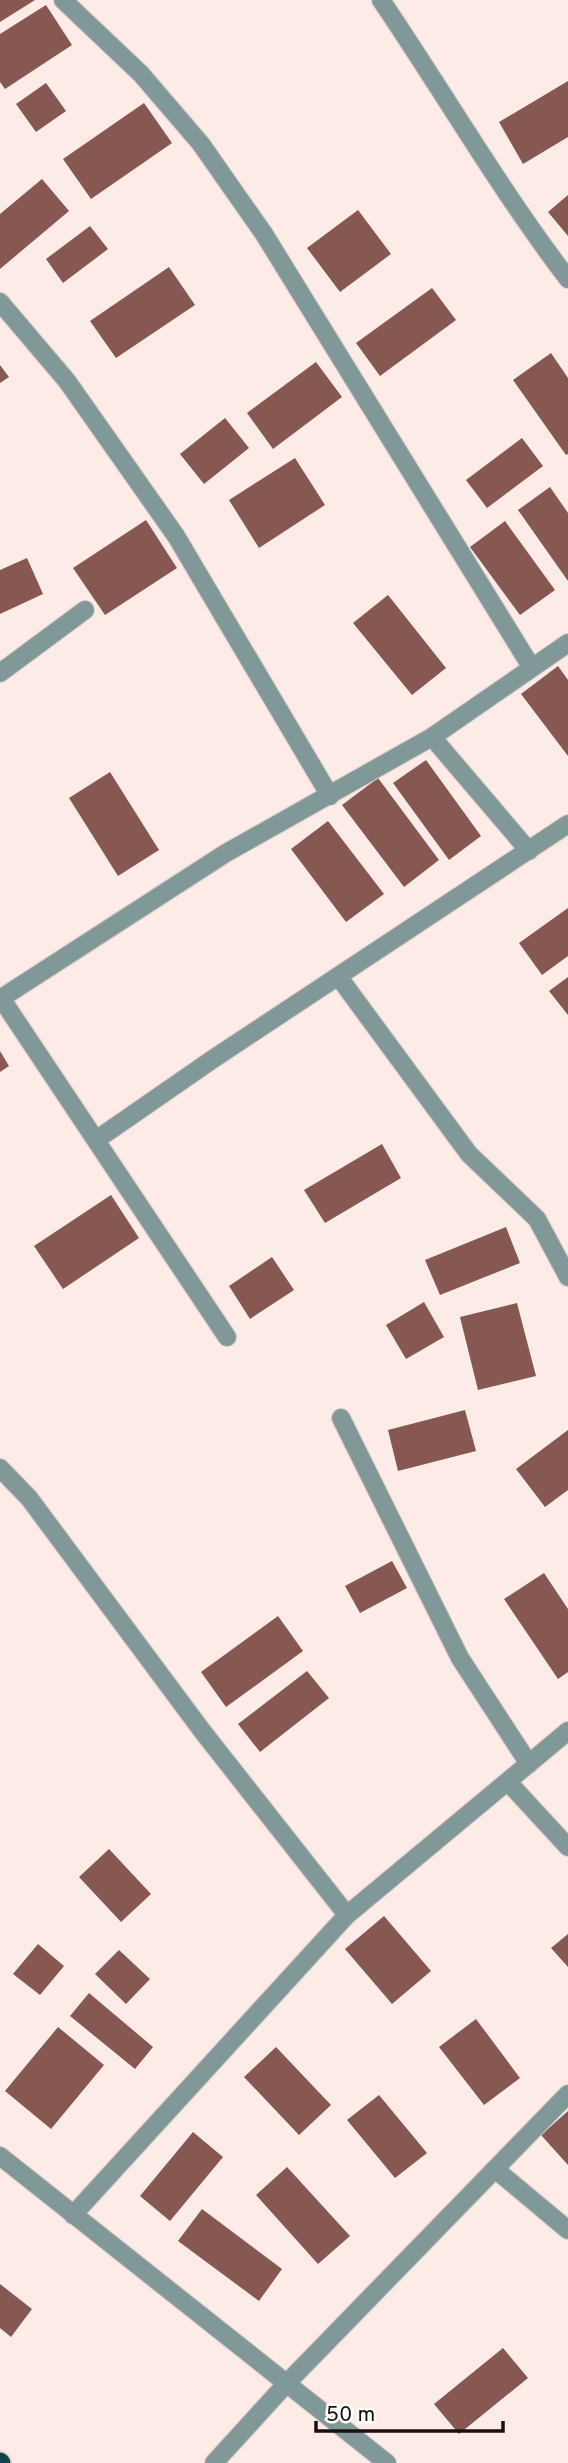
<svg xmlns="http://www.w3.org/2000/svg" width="568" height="2463" viewBox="0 0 568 2463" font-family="Overpass,sans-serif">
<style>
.building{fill:#875851}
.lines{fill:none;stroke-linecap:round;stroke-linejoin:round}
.minor-casing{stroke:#d9c8c5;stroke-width:20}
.trunk-casing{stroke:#d9c8c5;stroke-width:22}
.minor{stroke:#809998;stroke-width:18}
.trunk{stroke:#124545;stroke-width:19}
</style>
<rect width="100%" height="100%" fill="#fdebe8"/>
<!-- building -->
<path class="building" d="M0 0H35L0 22Z
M46 5 72 45 5 89 0 82V34Z
M568 81V137L523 164 499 122Z
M46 83 66 111 36 132 16 104Z
M144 103 172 143 91 199 63 159Z
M42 179 69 211 0 269V214Z
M568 195V236L548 212Z
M358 210 391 254 340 292 307 248Z
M90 226 108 249 63 283 46 259Z
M169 267 195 305 116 358 90 321Z
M432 288 456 320 380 376 356 343Z
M551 353 568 378V454L566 455 513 380Z
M316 362 342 397 273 449 247 413Z
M0 365 9 377 0 383Z
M225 418 249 448 204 484 180 454Z
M522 438 543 466 487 508 466 480Z
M295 458 325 505 259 548 229 500Z
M550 487 568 513V581L518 510Z
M146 520 177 568 105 615 73 568Z
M505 521 555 590 520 615 470 547Z
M27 558 43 594 0 614V570Z
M388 595 446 668 412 695 353 623Z
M558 666 568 680V756L521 694Z
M426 760 481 836 449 860 393 783Z
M110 772 159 850 118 876 69 798Z
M378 778 439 860 404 887 342 805Z
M328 821 384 894 346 922 291 849Z
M568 908V956L542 975 519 943Z
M568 977V1015L549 991Z
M0 1051 9 1066 0 1072Z
M382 1144 401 1178 325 1223 304 1190Z
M111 1195 139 1238 63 1289 34 1246Z
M506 1227 520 1263 440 1295 425 1260Z
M272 1257 294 1290 250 1319 229 1286Z
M424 1302 444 1337 406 1359 386 1325Z
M517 1303 536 1376 478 1390 460 1317Z
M465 1410 476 1451 398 1471 388 1430Z
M568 1430V1490L545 1507 516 1469Z
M392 1561 407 1588 360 1613 345 1586Z
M544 1573 568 1609V1672L558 1679 504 1599Z
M278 1616 303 1651 226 1707 201 1672Z
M307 1671 329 1698 260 1752 238 1724Z
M109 1849 151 1894 121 1922 79 1877Z
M384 1916 431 1971 392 2004 345 1949Z
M568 1934V1967L551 1948Z
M38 1944 64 1966 40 1995 13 1974Z
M119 1950 150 1979 126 2004 95 1974Z
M89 1993 153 2047 135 2069 70 2016Z
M476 2019 520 2078 484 2105 439 2047Z
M58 2027 104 2065 51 2129 5 2091Z
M276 2047 331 2105 299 2135 244 2077Z
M379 2095 427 2153 395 2178 347 2120Z
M568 2111V2165L541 2135Z
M193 2132 223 2157 170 2221 140 2196Z
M287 2167 350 2236 318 2264 256 2195Z
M202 2209 282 2269 259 2301 178 2241Z
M0 2284 32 2309 11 2337 0 2328Z
M503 2348 528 2378 459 2434 434 2404Z"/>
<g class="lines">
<defs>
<path id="minor" d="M63 0 141 74 201 144 264 234 532 668
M381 0C444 93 500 190 568 279
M0 302 67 381 176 536 330 796
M0 673 85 610
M432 737 529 851
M338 976 469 1154 537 1219 568 1277
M1 998 227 1337
M0 999 226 853 432 737 568 643
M96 1140 213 1059 568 824
M341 1418 460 1658 529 1764
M0 1468 29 1498 203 1732 347 1915
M508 1782 568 1847
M0 2156 387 2463
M495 2169 568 2230
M73 2215 347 1915 568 1731
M214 2463 286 2384 568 2094"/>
<path id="trunk" d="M0 2462 1 2463"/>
</defs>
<!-- minor casing -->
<use href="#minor" class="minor-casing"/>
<!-- trunk casing -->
<use href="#trunk" class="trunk-casing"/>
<!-- minor -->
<use href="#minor" class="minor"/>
<!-- trunk -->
<use href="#trunk" class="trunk"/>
</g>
<!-- scale -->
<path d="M316 2421v10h187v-10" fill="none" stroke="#1a100f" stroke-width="3.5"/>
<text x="326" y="2421" font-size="21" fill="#1a100f" stroke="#ffffff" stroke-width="5" paint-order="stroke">50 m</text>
</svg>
